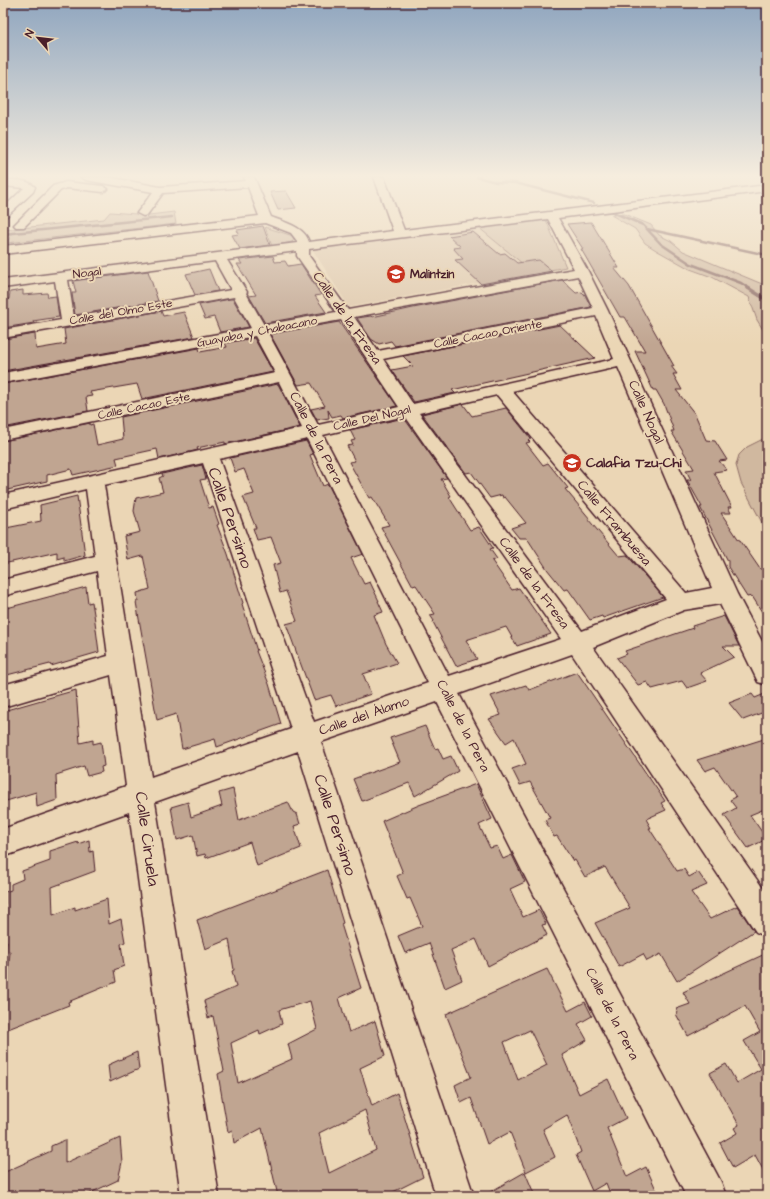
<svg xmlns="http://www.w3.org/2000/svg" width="770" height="1199" viewBox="0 0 770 1199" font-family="'Architects Daughter',sans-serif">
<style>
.built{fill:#dec7aa}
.green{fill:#d0b89f;stroke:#8d6c65}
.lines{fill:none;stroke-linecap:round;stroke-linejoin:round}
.stream-far1{stroke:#85635f;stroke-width:2.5}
.stream{stroke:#85635f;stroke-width:3.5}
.building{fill:#c0a591;stroke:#4a1f2b;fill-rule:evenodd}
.minor-casing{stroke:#4a1f2b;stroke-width:3}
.minor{fill:#ebd6b5;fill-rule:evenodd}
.labels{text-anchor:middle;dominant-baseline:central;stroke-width:4;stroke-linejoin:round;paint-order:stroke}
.far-street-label{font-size:12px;fill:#4a1f2b;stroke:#ebd6b5}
.far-poi-label{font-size:12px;font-weight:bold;fill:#4a1f2b;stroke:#ebd6b5;text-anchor:start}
.street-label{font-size:14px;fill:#4a1f2b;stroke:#ebd6b5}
.poi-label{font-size:14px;font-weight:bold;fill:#4a1f2b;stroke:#ebd6b5;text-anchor:start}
.near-street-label{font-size:17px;fill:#4a1f2b;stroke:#ebd6b5}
</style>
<rect width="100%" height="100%" fill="#ebd6b5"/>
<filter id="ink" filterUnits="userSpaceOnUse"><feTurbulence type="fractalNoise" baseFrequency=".025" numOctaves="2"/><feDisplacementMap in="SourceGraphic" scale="8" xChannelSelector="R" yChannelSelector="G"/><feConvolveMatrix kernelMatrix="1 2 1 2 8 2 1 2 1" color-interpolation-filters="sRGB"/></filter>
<g filter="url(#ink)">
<!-- built -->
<path class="built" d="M478 227 534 273 349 307 311 247Z"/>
<!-- green -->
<path class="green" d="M110 212 149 215 174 212 176 224 7 243 11 235 3 236V230L104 219Z
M624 214 651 225 659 235 671 241 683 251 767 286V336L757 320 749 297 712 277 690 269 656 250 645 243 635 229 611 215Z
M546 220 566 267 534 273 478 227Z
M265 227 293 236 296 237 292 242 272 246Z
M767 437V532L741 483 736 465 739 455 747 447Z"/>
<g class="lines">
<!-- stream-far1 -->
<path class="stream-far1" d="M477 177 496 182 515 183 594 203
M608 210 643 225 661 244 691 264 741 283 750 289
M647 229 767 255
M3 234 172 217"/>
<!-- stream -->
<path class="stream" d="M748 288 767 300"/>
</g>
<!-- building -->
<path class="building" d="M286 191 296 208 278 210 270 192Z
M591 222 619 268H614L629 286 674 366H671L677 374H673L682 390H676L695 414 706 440 715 441 727 460 719 461 727 470 714 472 732 507H728L731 513H721L739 540H740L760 569 767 568V620L752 596 747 597 728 567V561L700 507H702L687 480H691L686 470 694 469 671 431H674L664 404 656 390H653L635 351H645L625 317H620L581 249H583L567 224Z
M263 226 270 245 240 249 232 235 239 234 237 230Z
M473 232 499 254 505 253 517 263 539 260 552 271 481 284 455 260 463 259 453 248 461 247 449 236Z
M273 256 275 262 285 261 288 266 301 264 321 295 315 296 326 312 265 323 249 296 256 295 237 264H242L239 260Z
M209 269 218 291 195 295 186 274Z
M148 271 158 301 75 315 72 293H76L73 281Z
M562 280 576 293 582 292 585 295 591 307 395 346 391 341 379 344 371 339 357 318 371 316 372 317 413 308Z
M23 290V295L47 293 48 297 56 296 59 317 33 321 34 323 3 328V300L9 299 10 292Z
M230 299H233L249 327 220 332 214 317 205 319 199 305Z
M161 311 163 316 184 312 194 337 3 371V339L35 334 36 349 66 344 64 329Z
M339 322 375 374 397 406 343 418 341 415 332 417 328 410 329 418 317 420 311 409 325 406 311 383 298 385 270 334Z
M560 325 595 358 452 390 455 393 414 402 392 370 413 366 403 356Z
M254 338 273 372 142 399 137 384 90 392 92 396 86 397 88 411 3 428V384L199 348 200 352 227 347 225 343Z
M278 384 300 427 225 444V442L197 448 198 450 159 459 157 449 116 458 118 465 73 475 71 469 47 475V481L3 491V441L90 423V425L93 424 97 445 123 439 121 417Z
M463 404 472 416 506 408 531 439 528 440 530 442 526 443 543 465 548 463 568 488 565 489 590 519H588L619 556 627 555 663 597 603 618 602 616 590 620 568 589 564 590 547 569 527 538H519L511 528 526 523 505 497 503 498 502 495 490 498 471 472 466 473 422 414Z
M404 418 447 478 441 479 451 496 449 497 470 530 479 527 493 548 490 549 497 559 492 561 512 590 519 588 551 634 517 646 506 627 466 640 477 659 456 666 433 622 434 621 430 615 435 614 416 585 413 586 381 527 389 525 372 497 369 498 349 462 355 461 347 446 353 445 351 441 355 440 350 430Z
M306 441 313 454 310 455 323 486 328 484 363 554 351 558 364 584 370 582 379 601H378L383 612 374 615 386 644 397 663 363 674 371 694 336 706 331 695 314 700 286 624 297 621 286 591 280 593 273 565 281 563 271 537 257 540 253 528H256L243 497 254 494 244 469 235 472 230 458Z
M202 465 206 479 200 480 209 508 213 507 219 524 217 525 228 554 243 603 242 604 257 651H256L269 684 281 724 217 747 215 739 182 749 176 714 157 720 136 602 138 601 137 593 150 589 143 556 128 560 124 536 140 532 134 511 136 498 163 492 159 478 163 476 162 474Z
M77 496 85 555 64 561V557L57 559V552L3 564V536L5 535 6 528 41 521 40 505Z
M86 587 88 603 92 602 94 614 99 652 51 666 50 664 3 676V609Z
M724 616 739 646H723L734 657 700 673 707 681 687 688 682 681 652 689 647 682 638 685 617 658 627 654 625 651 693 628 692 626Z
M577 672 665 801 661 803 666 810 646 819 651 828H649L677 871 684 869 689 877 698 872 707 885 691 892 710 919 737 906 754 931 677 981 661 954 647 961 643 954 619 967 595 923 630 908 605 867 585 877 575 860 573 861 557 836 554 837 545 820 550 818 530 782 520 785 512 769 526 764 514 738 506 743 489 719 501 715 491 696 526 685 529 690Z
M76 690 80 743 93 740V744L101 742 104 766 101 767 102 772 87 776 84 766 56 775 57 800 37 807 36 792 3 802V711Z
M767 693V711L743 720 729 703 752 694 755 698Z
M425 726 435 749 438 748 443 759 451 756 458 771 415 796 409 783 362 801 353 779 400 762 390 738Z
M767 738V808L750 815 767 839 748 848 724 815 736 808 730 800 736 797 715 767 705 771 697 760Z
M476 784 492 819 479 825 490 848 497 846 503 859 512 855 525 882 510 889 523 917 539 910 546 924 542 925 547 935 488 966 476 939 451 950 462 980 445 988 429 943 405 953 398 936 422 926 410 898 407 899 397 876 403 873 382 821 419 805Z
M233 789 239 820 288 802 293 812 297 814 300 824 294 826 301 848 257 866 250 842 206 858 205 854 197 856 193 835 177 840 171 807 188 802 191 817 222 806 219 793Z
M89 840 90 852 93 851 95 871 52 887 53 915 75 907V910L107 899 109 924 121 919 125 942 121 944 124 966 114 970 116 982 68 1002 69 1005 3 1031V980L8 978 10 951 6 952 7 941 3 942V905L5 904V892L11 890V884L23 879 22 871 50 861V851L78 842V844Z
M327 870 343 923 341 924 361 988 339 998 349 1032 375 1021 385 1056 360 1068 372 1106 397 1093 423 1177 385 1196H278L262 1128 234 1143 232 1130 228 1132 218 1074 224 1071 213 1016 208 1018 204 1001 236 987 232 971 234 970 229 939 205 949 197 920ZM310 1001 317 1029 288 1044 292 1059 238 1083 231 1043 259 1030 260 1034 282 1024 279 1010ZM365 1110 376 1150 329 1173 319 1133Z
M767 953V1177L755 1155 733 1168 720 1143 737 1133 734 1128 739 1125 710 1073 726 1064 737 1083 761 1069 744 1041 760 1032 745 1006 688 1036 676 1014 678 1013 676 1009 690 1004 683 992Z
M547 969 568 1011 585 1002 592 1016 578 1024 587 1040 562 1055 579 1094 608 1079 626 1118 607 1128 627 1177 646 1167 659 1196H611L606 1183 592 1191 576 1155 581 1152 567 1115 543 1129 555 1157 526 1172 510 1132 487 1144 471 1098 461 1103 455 1085 471 1077 446 1014ZM530 1030 547 1065 518 1080 504 1042Z
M137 1052 139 1069 110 1082 108 1065Z
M120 1138 122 1162 118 1180 84 1196H3V1173L51 1151V1146L65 1140V1163Z
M525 1172 535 1196H483Z"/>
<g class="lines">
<defs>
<path id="minor" d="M81 177H108L160 187 246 181 244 177H254L271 217C284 222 305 227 309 242L393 231 374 177H384L404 230 767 185V191L558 218 588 271 608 311 737 594 767 651V685L758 682 720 604 684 610 593 647 767 894V937L756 932 572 654 459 694 721 1182 726 1196H686L437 702 321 742 474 1196H436L298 751 155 802 219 1196H181L129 812 3 857V829L126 786 111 675 3 707V685L108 656 97 571 3 596V580L95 556 86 489 3 509V495L302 428 279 382 3 440V430L275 373 255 336 3 383V373L251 328 234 297 3 338V330L61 320 55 281 3 288V280L297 243V241L291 233 265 223 3 254V246L259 216 248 187 163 193 147 215 143 216 137 213 153 192 86 180ZM548 219 574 269 348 310 309 256V249ZM297 251V256L336 312 264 325 246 293 247 292 227 260ZM215 261 231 290 74 317 68 280ZM578 276 593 308 378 351 354 317ZM596 316 614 359 413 404 383 359ZM341 320 399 407 318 425 268 333ZM618 367 712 588 686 593 512 391ZM497 395 666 599 582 631 419 413ZM405 416 561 639 449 676 323 435ZM307 439 428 683 314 722 219 459ZM203 463 291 729 151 777 104 485Z
M3 180C13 180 28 179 35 187L33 192 7 216 3 217V208L24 188 3 186Z
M66 182 103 186 108 189 103 192 67 188 61 190 24 227H16L14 225 53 186Z"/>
</defs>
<!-- minor casing -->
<use href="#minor" class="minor-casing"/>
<!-- minor -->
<use href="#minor" class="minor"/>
</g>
</g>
<!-- sky -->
<linearGradient id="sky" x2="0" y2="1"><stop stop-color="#90a6bf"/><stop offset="0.51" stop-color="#f6edde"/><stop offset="1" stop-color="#f6edde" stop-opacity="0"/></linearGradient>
<rect width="770" height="345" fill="url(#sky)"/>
<!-- icons -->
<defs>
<symbol id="school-disc" viewBox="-11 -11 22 22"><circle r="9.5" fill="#c8321e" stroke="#ebd6b5"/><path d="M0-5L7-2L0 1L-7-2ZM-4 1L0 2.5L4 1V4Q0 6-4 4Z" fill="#fff"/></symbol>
</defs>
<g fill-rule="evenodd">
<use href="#school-disc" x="385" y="263" width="22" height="22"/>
<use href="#school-disc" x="561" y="452" width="22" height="22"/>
</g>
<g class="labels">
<!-- far-street labels -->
<g class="far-street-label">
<text transform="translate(87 273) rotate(-7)">Nogal</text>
<text transform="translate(121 312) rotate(-10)">Calle del Olmo Este</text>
<text transform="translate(257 332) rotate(-11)">Guayaba y Chabacano</text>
<text transform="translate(488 334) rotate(-11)">Calle Cacao Oriente</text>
<text transform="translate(144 406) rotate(-12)">Calle Cacao Este</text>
<text transform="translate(372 418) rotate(-13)">Calle Del Nogal</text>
</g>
<!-- far-poi labels -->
<g class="far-poi-label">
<text x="410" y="274">Malintzin</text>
</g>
<!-- street labels -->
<g class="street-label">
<text transform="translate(347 318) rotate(55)">Calle de la Fresa</text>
<text transform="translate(646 412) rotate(66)">Calle Nogal</text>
<text transform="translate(316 438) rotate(63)">Calle de la Pera</text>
<text transform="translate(614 523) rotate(50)">Calle Frambuesa</text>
<text transform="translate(534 583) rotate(54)">Calle de la Fresa</text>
<text transform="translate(364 716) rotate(-19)">Calle del Álamo</text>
<text transform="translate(463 726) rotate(63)">Calle de la Pera</text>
<text transform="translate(612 1014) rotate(63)">Calle de la Pera</text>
</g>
<!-- poi labels -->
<g class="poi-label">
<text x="586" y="463">Calafia Tzu-Chi</text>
</g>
<!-- near-street labels -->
<g class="near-street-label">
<text transform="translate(230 518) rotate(71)">Calle Persimo</text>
<text transform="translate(335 825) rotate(72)">Calle Persimo</text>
<text transform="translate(147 839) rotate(82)">Calle Ciruela</text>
</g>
</g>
<!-- margin -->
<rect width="770" height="1199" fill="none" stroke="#ebd6b5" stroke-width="16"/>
<rect x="8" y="8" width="754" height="1183" fill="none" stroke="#4a1f2b" stroke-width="1.5" filter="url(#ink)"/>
<!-- north arrow -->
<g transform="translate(38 38) rotate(298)" stroke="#ebd6b5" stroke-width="3" paint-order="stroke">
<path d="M0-3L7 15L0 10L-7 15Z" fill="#4a1f2b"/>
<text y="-6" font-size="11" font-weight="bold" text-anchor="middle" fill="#4a1f2b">N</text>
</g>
</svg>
